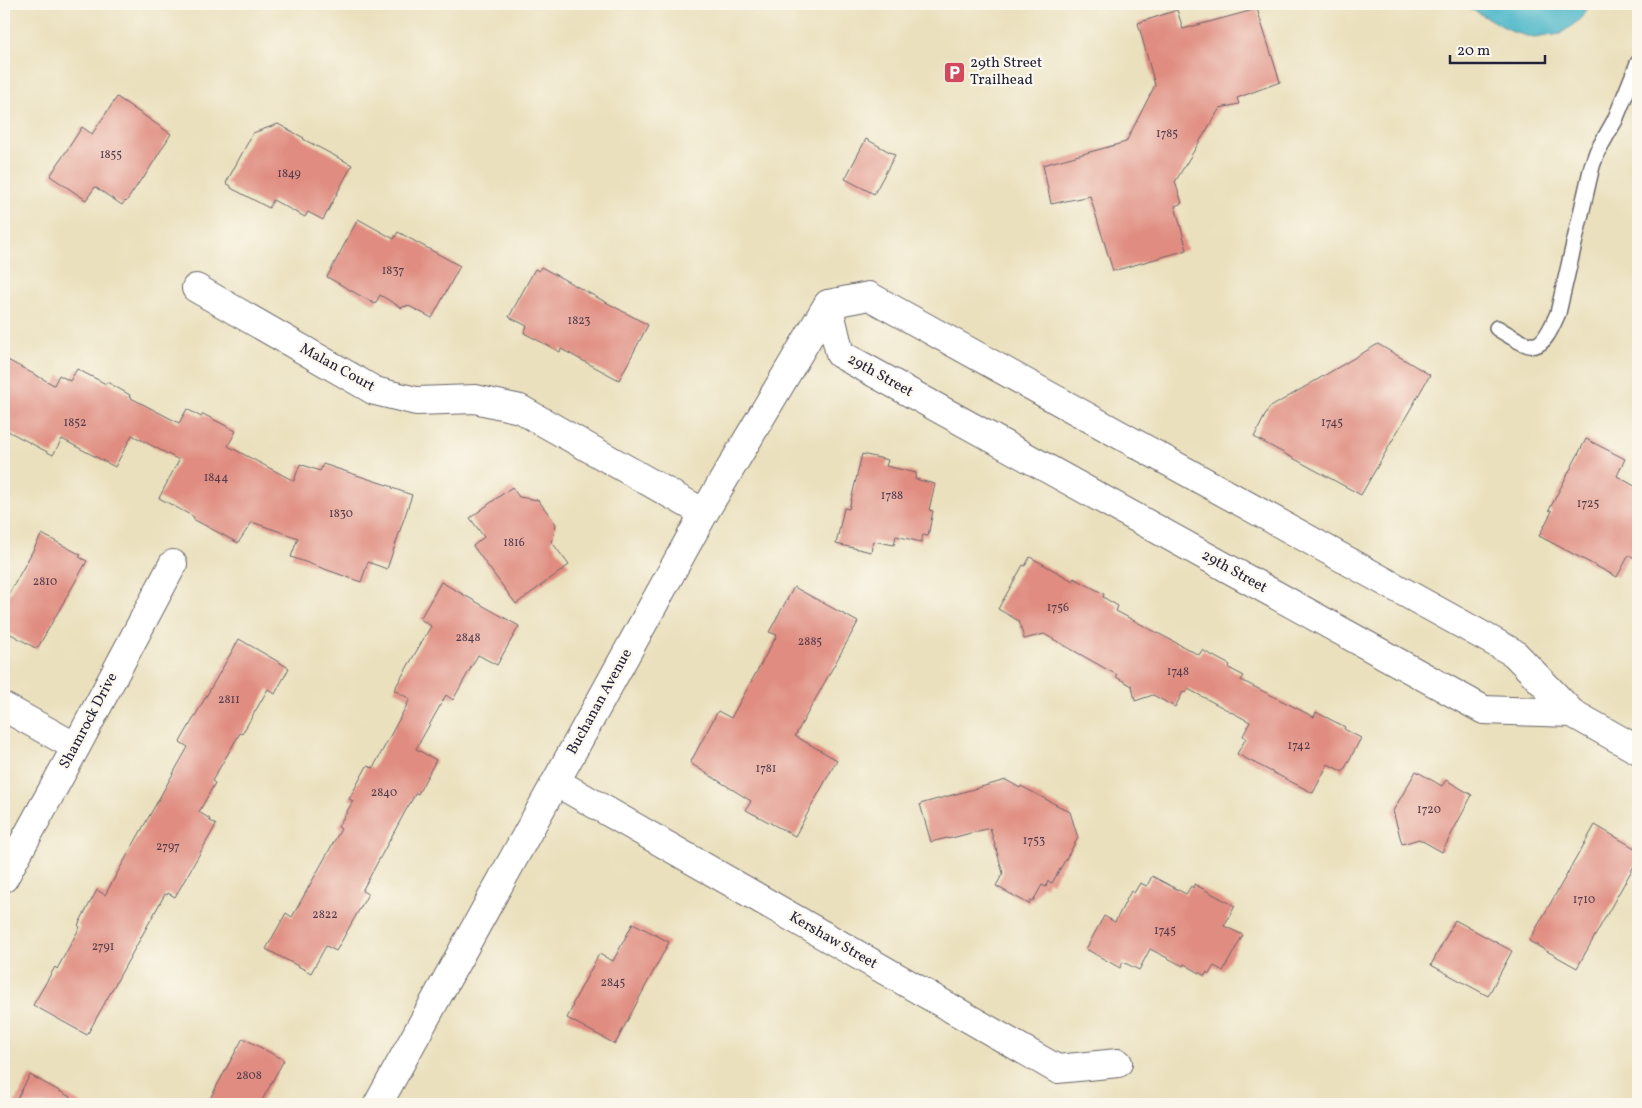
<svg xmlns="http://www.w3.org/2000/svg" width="1642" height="1108" viewBox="0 0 1642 1108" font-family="Vollkorn,serif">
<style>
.water{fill:#4cb7c9;stroke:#376c82}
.building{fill:#e08c80}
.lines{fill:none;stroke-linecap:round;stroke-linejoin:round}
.lane-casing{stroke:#686468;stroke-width:18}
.street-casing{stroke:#686468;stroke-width:30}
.secondary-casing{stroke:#686468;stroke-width:30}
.lane{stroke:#fff;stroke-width:15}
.street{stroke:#fff;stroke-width:28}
.secondary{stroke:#fff;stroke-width:28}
.labels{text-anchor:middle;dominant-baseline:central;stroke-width:4.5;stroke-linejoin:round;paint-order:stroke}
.number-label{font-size:12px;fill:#523c4c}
.poi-label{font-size:15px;fill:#22223b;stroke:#fbf7ec;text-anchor:start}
.street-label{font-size:15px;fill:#22223b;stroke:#fbf7ec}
</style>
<rect width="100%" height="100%" fill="#fbf7ec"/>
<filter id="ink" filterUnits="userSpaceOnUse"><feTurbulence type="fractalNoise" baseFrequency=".02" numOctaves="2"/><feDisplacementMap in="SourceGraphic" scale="10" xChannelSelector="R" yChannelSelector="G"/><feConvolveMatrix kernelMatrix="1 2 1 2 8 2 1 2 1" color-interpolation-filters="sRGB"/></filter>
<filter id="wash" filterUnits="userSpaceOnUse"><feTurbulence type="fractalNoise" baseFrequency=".0096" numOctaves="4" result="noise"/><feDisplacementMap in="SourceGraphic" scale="20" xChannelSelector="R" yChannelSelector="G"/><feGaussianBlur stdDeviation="1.12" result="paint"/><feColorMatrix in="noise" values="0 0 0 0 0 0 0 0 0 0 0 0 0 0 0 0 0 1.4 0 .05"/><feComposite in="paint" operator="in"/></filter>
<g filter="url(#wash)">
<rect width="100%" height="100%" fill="#eae0bd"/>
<!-- water -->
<path class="water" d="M1462 4H1590L1581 19 1560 34 1534 38 1513 32Z"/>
<g id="blocks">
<!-- building -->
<path class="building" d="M1257 9 1280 82 1237 98 1239 104 1220 108 1175 182 1182 203 1175 206 1187 250 1113 271 1090 196 1051 204 1043 165 1126 142 1155 85 1138 23 1177 10 1183 29Z
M117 97 171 134 143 179 142 178 126 202 125 201 122 205 95 187 86 200 50 176 82 127 92 134Z
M278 124 304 138 303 139 352 165 323 220 308 212 305 217 273 200 269 208 231 188V186L226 183 253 133Z
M866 139 895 155 874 194 845 179Z
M358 219 394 239 398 232 460 266 432 318 407 305 406 307 404 306 402 308 380 295 375 304 327 277Z
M541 267 648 325 619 380 561 349 560 352 524 333 527 326 509 317 535 269 539 271Z
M1378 344 1430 375 1361 495 1254 437 1269 408Z
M4 358 54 385 59 375 70 381 77 369 106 384 107 382 130 395 129 397 179 423 187 409 201 417 203 414 236 431 228 446 294 481 300 464 320 471 323 464 393 487 392 488 412 495 387 569 368 562 361 582 291 557 298 538 252 522 238 543 193 519 194 517 159 498 179 460 132 435 115 467 62 439 53 455 4 429Z
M1586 439 1625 459 1617 476 1638 488V560L1629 555 1617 577 1539 536 1552 511 1549 510Z
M862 454 888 460 886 466 916 473 915 479 935 484 929 510 933 511 928 536 923 535 921 542 896 536 894 545 873 541 871 552 836 544 844 508 849 509Z
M512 487 519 497 538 500 556 524 553 538 551 541 569 565 516 604 473 546 484 537 470 518Z
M42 534 81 555 79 557 87 561 37 649 4 630V603Z
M1030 557 1073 581 1074 578 1104 594 1103 597 1118 606 1116 611 1199 655 1202 650 1230 665 1229 668 1244 676 1241 680 1314 717 1316 712 1345 727 1344 729 1361 738 1343 772 1328 764 1313 793 1237 754 1246 738 1243 736 1250 722 1188 689 1185 693 1183 692 1175 707 1153 695 1135 701 1132 686 1116 677 1117 675 1044 634 1024 639 1019 621 998 609 1023 565 1025 566Z
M441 582 519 626 497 665 478 655 453 700 446 695 416 749 436 760 418 794 416 793 406 810 362 891 368 894 336 951 326 946 311 973 266 949 286 913 292 917 341 829 338 827 353 801 349 799 367 766 373 768 410 699 394 690 431 626 420 619Z
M794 587 858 622 795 736 837 760 795 836 746 810 751 801 690 763 718 711 731 718 777 635 769 632Z
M239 639 289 668 275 694 268 689 242 734 240 733 212 781 215 783 199 812 210 819 209 820 216 825 175 897 168 893 167 895 165 894 87 1035 33 1005 55 967 57 969 80 927 78 925 97 890 105 895 188 747 180 742Z
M1416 771 1442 786 1446 780 1472 795 1442 852 1419 839 1402 844 1393 811Z
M1006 780 1020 788 1021 786 1070 812 1078 838 1052 883 1048 881 1046 887 1042 885 1033 901 1031 900 1029 904 996 886 1003 873 990 828 948 839 947 838 931 842 920 804Z
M1595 825 1638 850V859L1577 968 1529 941Z
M1152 876 1186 894 1191 886 1193 888 1194 884 1235 906 1224 926 1243 935 1223 971 1214 966 1209 974 1207 972 1205 976 1184 964 1183 966 1150 949 1139 970 1123 962 1120 968 1086 949 1104 916 1115 922 1131 891 1134 893 1140 883 1147 886Z
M1455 920 1512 951 1488 996 1431 965Z
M633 923 669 942 615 1044 567 1018 573 1006 572 1005 599 954 613 961Z
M243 1038 284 1060 260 1104H207Z
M30 1075 83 1104H14Z"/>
</g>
</g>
<g filter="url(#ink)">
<use href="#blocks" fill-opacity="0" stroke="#686468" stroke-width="1"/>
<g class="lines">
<defs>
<path id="lane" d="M1497 328C1534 350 1539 357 1558 313L1592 166 1597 152 1615 120 1638 63"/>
<path id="street" d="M196 288 375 391 416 401 475 399 520 409 704 513
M4 707 76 747
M556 782 1057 1069 1118 1063
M4 878 76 747 173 564
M378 1104 704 513 828 304"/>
<path id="secondary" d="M1572 713 1484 710 840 354 828 304 869 296 1514 653 1572 713 1638 750"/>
</defs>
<!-- lane casing -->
<use href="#lane" class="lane-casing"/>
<!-- street casing -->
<use href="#street" class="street-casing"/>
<!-- secondary casing -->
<use href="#secondary" class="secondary-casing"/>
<!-- lane -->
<use href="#lane" class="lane"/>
<!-- street -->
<use href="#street" class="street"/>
<!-- secondary -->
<use href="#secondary" class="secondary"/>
</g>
</g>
<!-- icons -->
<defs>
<symbol id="parking-square" viewBox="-11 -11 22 22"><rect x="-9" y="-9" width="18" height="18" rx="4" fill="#d1495b" stroke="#fbf7ec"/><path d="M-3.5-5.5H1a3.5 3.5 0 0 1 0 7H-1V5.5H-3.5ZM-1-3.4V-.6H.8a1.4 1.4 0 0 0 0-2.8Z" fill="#fff"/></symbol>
</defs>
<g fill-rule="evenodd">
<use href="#parking-square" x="942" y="60" width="25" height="25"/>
</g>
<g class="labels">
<!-- number labels -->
<g class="number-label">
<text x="1167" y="134">1785</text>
<text x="111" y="155">1855</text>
<text x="289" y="174">1849</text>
<text x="393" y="271">1837</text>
<text x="579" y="321">1823</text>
<text x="75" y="423">1852</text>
<text x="1332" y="423">1745</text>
<text x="216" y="478">1844</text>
<text x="892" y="496">1788</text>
<text x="1588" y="504">1725</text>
<text x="341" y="514">1830</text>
<text x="514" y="543">1816</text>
<text x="45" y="582">2810</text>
<text x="1058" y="608">1756</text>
<text x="468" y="638">2848</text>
<text x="810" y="642">2885</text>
<text x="1178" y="672">1748</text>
<text x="229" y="700">2811</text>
<text x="1299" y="746">1742</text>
<text x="766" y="769">1781</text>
<text x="384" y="793">2840</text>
<text x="1429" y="810">1720</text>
<text x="1034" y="841">1753</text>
<text x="168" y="847">2797</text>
<text x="1584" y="900">1710</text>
<text x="325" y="915">2822</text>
<text x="1165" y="931">1745</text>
<text x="103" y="947">2791</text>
<text x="613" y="983">2845</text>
<text x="249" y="1076">2808</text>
</g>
<!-- poi labels -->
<g class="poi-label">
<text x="970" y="63">29th Street<tspan x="970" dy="17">Trailhead</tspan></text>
</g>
<!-- street labels -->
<g class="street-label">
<text transform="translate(337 368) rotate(29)">Malan Court</text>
<text transform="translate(880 376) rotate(29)">29th Street</text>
<text transform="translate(1234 572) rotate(29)">29th Street</text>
<text transform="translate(600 702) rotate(-61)">Buchanan Avenue</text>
<text transform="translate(89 721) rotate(-62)">Shamrock Drive</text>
<text transform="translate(833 941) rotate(30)">Kershaw Street</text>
</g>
</g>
<!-- margin -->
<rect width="1642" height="1108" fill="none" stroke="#fbf7ec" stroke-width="20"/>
<!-- scale -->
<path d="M1450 55v8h95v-8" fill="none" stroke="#22223b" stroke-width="2.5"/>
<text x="1457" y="55" font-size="15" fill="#22223b" stroke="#fbf7ec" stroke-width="4" paint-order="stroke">20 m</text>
</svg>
